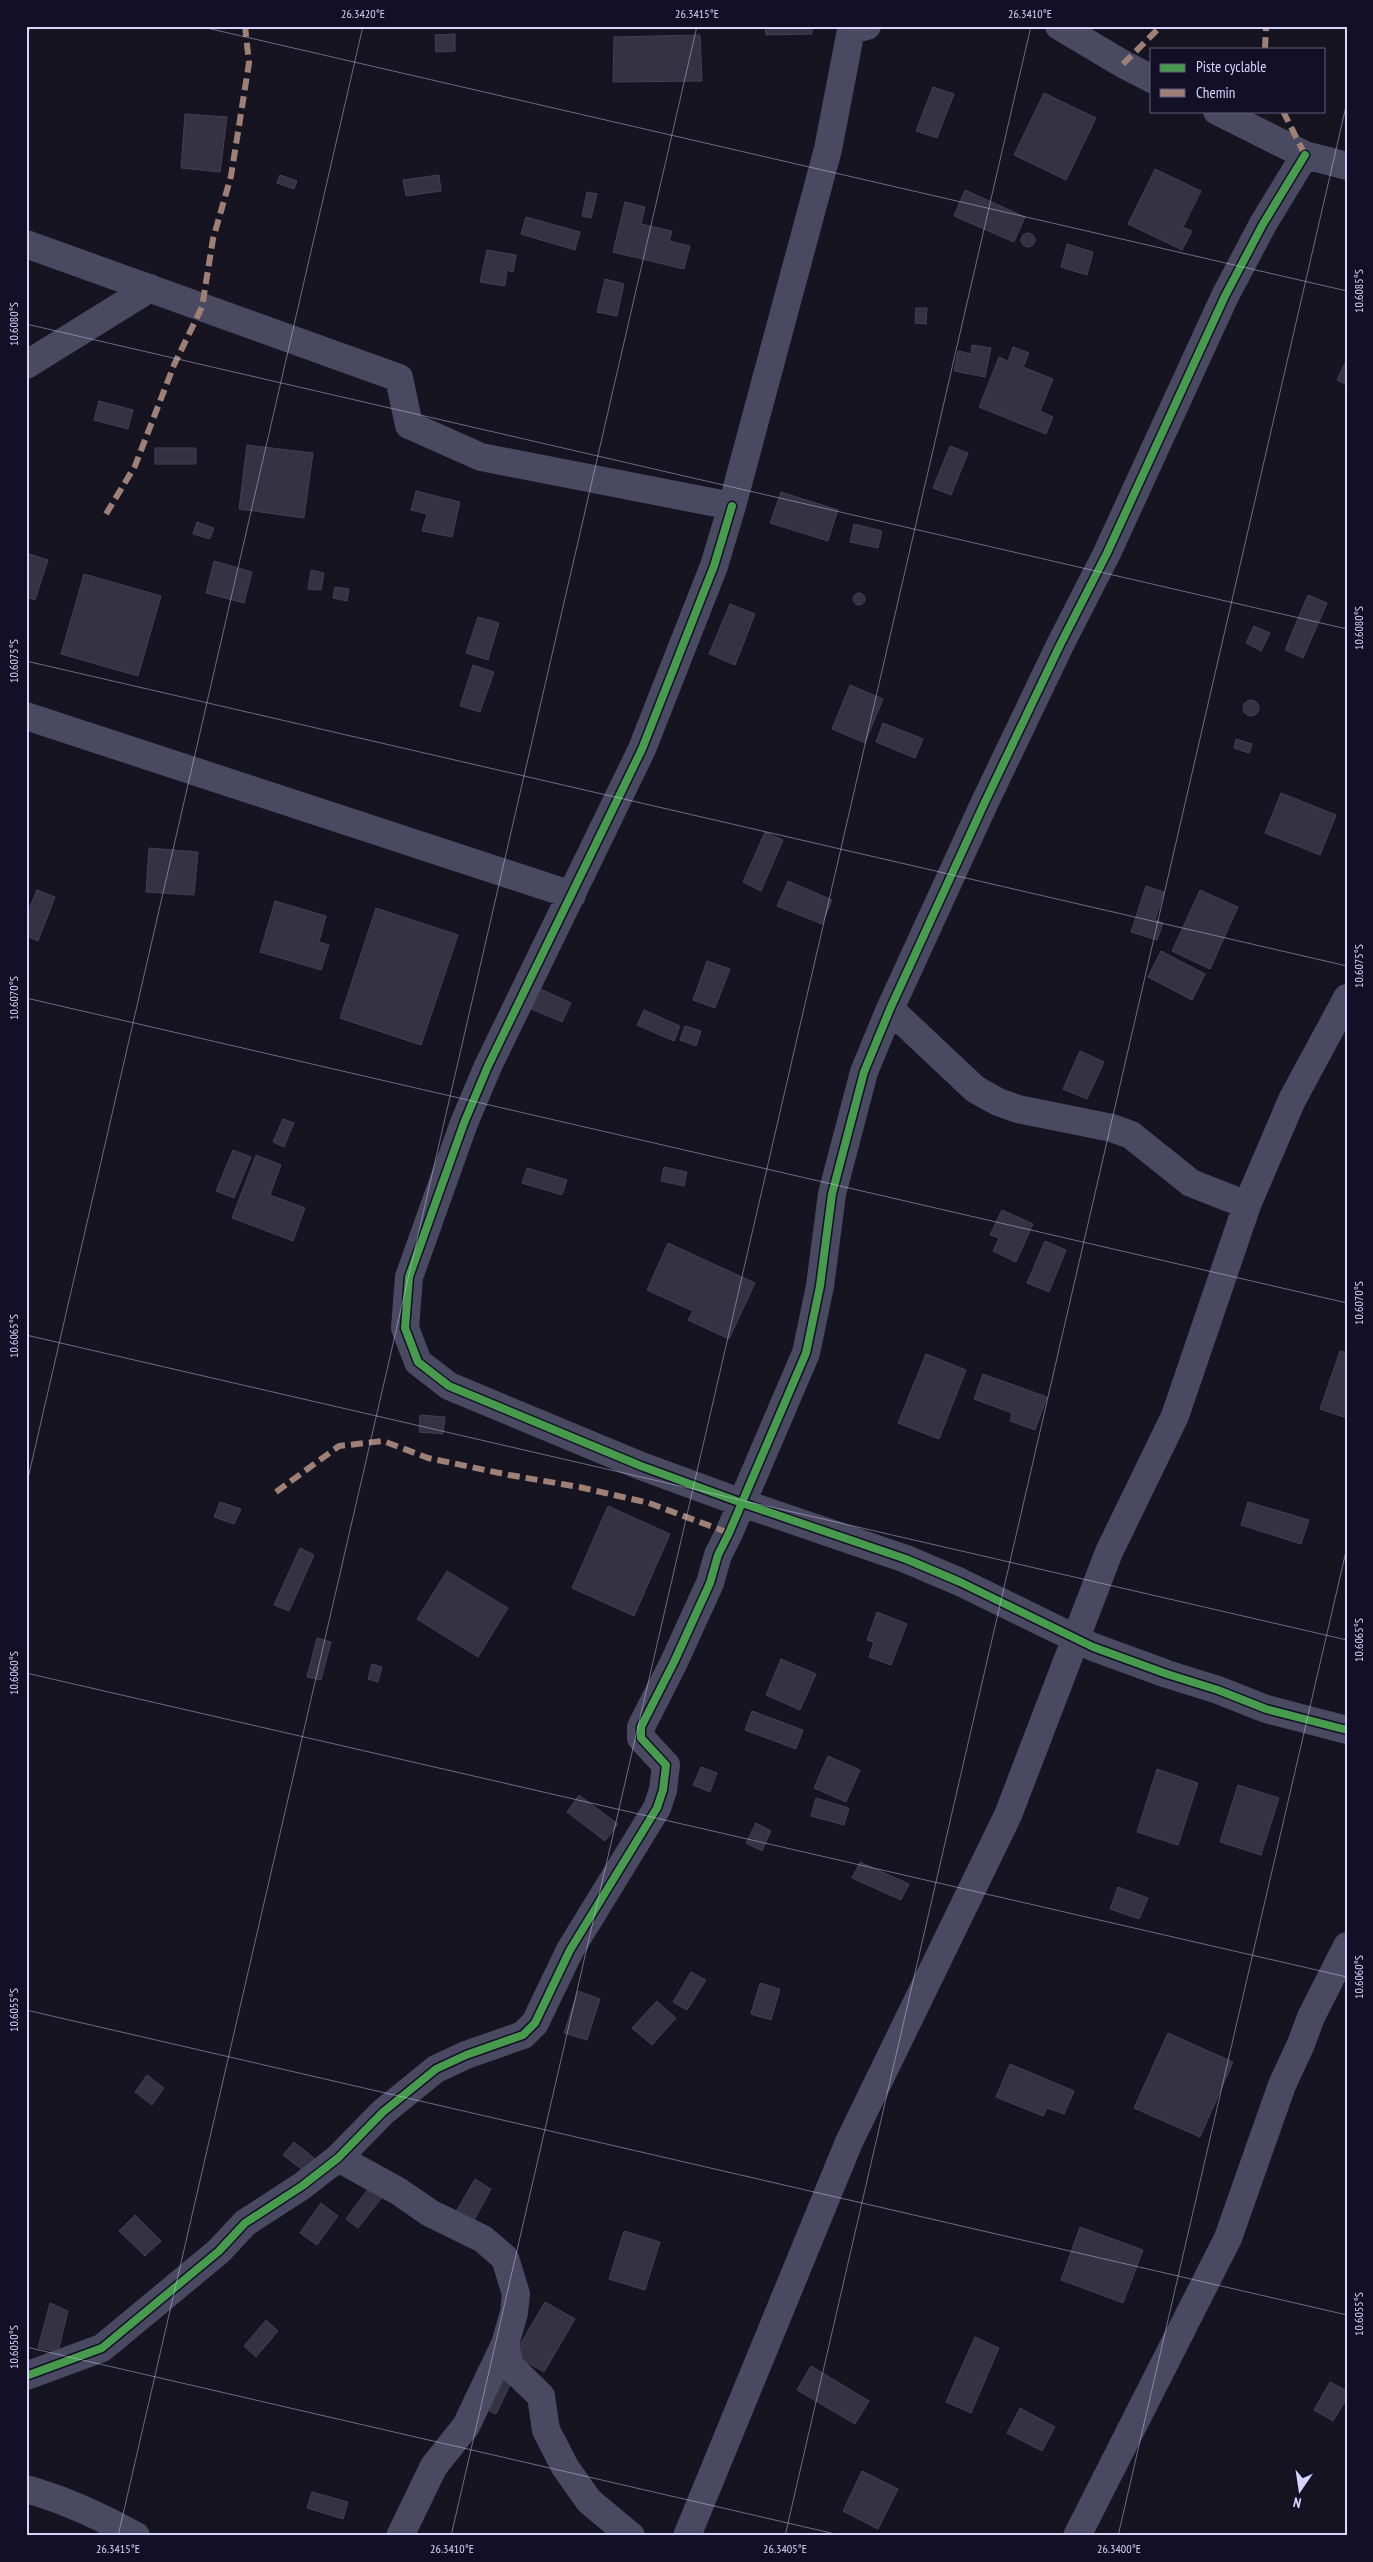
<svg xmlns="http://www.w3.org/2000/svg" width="1373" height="2562" viewBox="0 0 1373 2562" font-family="'PT Sans Narrow',sans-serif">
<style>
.building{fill:#343243;stroke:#433f54}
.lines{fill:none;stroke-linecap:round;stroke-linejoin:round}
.minor{stroke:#4a4962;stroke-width:28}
.quiet{stroke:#9e8076;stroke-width:6;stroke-dasharray:12 6;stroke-linecap:butt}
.cycleway-casing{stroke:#130f26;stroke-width:11}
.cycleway{stroke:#469c4c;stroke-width:8}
.ticks{fill:none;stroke:#d9d4ff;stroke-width:1;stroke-opacity:0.45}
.neatline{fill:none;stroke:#d9d4ff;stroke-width:2}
.ticks-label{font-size:12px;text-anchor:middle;fill:#d9d4ff}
</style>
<rect width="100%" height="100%" fill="#161421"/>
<!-- building -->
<path class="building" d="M765 26H812V34L766 35Z
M455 34V51L436 52 435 35Z
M700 35 702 81 613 82 614 37Z
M933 87 954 94 937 138 916 131Z
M1044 93 1096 118 1066 180 1014 155Z
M185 114 227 117 220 172 181 168Z
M1155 169 1201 191 1183 227 1192 231 1182 250 1128 224Z
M280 175 297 181 294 189 277 183Z
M439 175 441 191 406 196 403 180Z
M965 190 1025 217 1014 242 954 216Z
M587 192 597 194 591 218 582 216Z
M625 202 645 207 641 224 672 231 669 241 690 246 684 269 613 252Z
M526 217 580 232 575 250 521 234Z
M1021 240a7 7 0 1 1 14 0a7 7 0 1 1-14 0Z
M1067 244 1093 252 1087 275 1061 267Z
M487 250 516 255 513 272 507 270 505 286 480 282Z
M605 279 624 284 617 316 597 312Z
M916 308H927L926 324 915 323Z
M972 345 991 348 985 377 954 371 958 351 971 354Z
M1013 347 1029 353 1023 367 1053 379 1040 411 1053 417 1046 434 979 407 999 357 1008 361Z
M1345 363 1347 364V385L1337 380Z
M99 401 133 410 128 429 94 420Z
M247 445 313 453 304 518 239 509Z
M950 446 968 453 951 495 933 488Z
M155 448H196V464H155Z
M416 491 460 502 452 537 422 531 427 514 411 510Z
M781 492 838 510 828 541 770 523Z
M197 522 214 528 210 539 193 534Z
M854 524 882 531 878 548 850 542Z
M26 553 48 560 35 600 26 597Z
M214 561 252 572 244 603 206 593Z
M311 570 324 573 321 590 308 589Z
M84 574 161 596 138 676 61 654Z
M335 587 349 589 347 601 333 598Z
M853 599a6 6 0 1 1 12 0a6 6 0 1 1-12 0Z
M1308 595 1327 603 1303 658 1285 650Z
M730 604 755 614 735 665 709 654Z
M478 617 499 623 488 660 466 653Z
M1254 626 1270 633 1261 651 1246 643Z
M473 665 494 672 480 712 460 706Z
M850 685 883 699 865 743 832 729Z
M1243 708a8 8 0 1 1 16 0a8 8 0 1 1-16 0Z
M883 723 923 739 915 758 876 742Z
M1236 739 1252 744 1249 753 1234 748Z
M1281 793 1336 815 1320 855 1265 833Z
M765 832 783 840 761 891 743 882Z
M149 848 198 852 194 895 146 892Z
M788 881 832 900 822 924 777 906Z
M1146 886 1164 892 1155 920 1163 923 1157 940 1131 932Z
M37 890 55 897 38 941 26 936V916Z
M1200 890 1238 907 1210 969 1172 951Z
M275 901 326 916 319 942 329 945 321 970 260 952Z
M376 908 458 935 421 1045 340 1018Z
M1161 951 1205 974 1192 1000 1148 977Z
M707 961 730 969 715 1008 693 1000Z
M536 987 571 1003 562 1022 527 1007Z
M644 1010 680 1026 674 1041 637 1025Z
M685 1026 701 1031 696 1046 680 1040Z
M1080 1051 1104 1062 1087 1099 1063 1089Z
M283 1119 294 1123 284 1147 273 1142Z
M233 1150 251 1157 234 1198 216 1191Z
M256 1155 281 1165 270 1195 305 1208 293 1241 232 1218Z
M664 1167 687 1172 684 1186 661 1181Z
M527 1168 567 1180 562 1195 522 1183Z
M1002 1210 1033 1224 1016 1262 993 1251 999 1238 990 1235Z
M1045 1241 1066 1250 1049 1292 1027 1283Z
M668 1243 755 1283 729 1339 688 1320 693 1311 647 1290Z
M1340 1351 1347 1353V1418L1320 1409Z
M926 1354 966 1370 939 1439 898 1423Z
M983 1374 1047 1397 1035 1430 1010 1421 1012 1413 974 1399Z
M420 1415 445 1417 443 1434 419 1432Z
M220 1502 241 1509 234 1524 214 1517Z
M1248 1502 1309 1520 1301 1544 1241 1525Z
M608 1506 670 1534 634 1616 572 1588Z
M300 1548 314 1555 289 1611 274 1605Z
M447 1571 508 1608 478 1657 417 1619Z
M877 1612 907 1624 891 1665 869 1657 874 1642 867 1640Z
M317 1638 331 1642 321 1680 307 1677Z
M781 1659 816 1674 800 1710 766 1695Z
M372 1664 382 1667 378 1682 368 1679Z
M752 1711 803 1730 796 1749 745 1730Z
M828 1756 860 1770 846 1802 814 1788Z
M701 1767 717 1773 710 1792 693 1785Z
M1157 1769 1198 1783 1178 1845 1137 1832Z
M1238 1785 1279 1798 1261 1855 1220 1842Z
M579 1795 618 1824 605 1841 567 1812Z
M816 1798 849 1808 844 1825 811 1816Z
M756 1823 771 1831 762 1851 746 1843Z
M860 1862 909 1884 901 1900 852 1878Z
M1118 1887 1148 1898 1139 1919 1110 1909Z
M691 1972 706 1980 687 2010 673 2002Z
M760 1983 780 1989 771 2020 751 2014Z
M578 1991 600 1999 587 2040 564 2033Z
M657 2001 676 2018 652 2045 632 2028Z
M1168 2033 1233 2062 1200 2137 1134 2108Z
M1010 2064 1074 2091 1064 2114 1047 2108 1043 2116 996 2097Z
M147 2075 164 2088 152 2105 135 2092Z
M294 2142 319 2162 309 2175 283 2155Z
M475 2179 491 2189 471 2226 453 2217Z
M368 2189 383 2196 358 2228 346 2219Z
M321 2203 338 2216 317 2245 300 2233Z
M135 2215 161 2241 145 2256 119 2231Z
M1080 2227 1143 2250 1123 2303 1061 2280Z
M624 2231 660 2242 645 2290 609 2279Z
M545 2302 575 2319 544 2372 514 2355Z
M50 2303 68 2311 58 2352 38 2348Z
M266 2320 278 2331 256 2357 244 2346Z
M975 2337 999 2348 971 2413 946 2402Z
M811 2366 869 2401 855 2424 797 2390Z
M499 2375 512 2381 496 2414 483 2408Z
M1330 2382 1347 2391V2398L1333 2421 1314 2410Z
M1020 2408 1055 2427 1042 2451 1007 2433Z
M862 2471 898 2489 878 2529 843 2511Z
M312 2492 348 2502 343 2519 307 2508Z"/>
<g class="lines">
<!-- minor -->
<path class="minor" d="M1059 26 1123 64 1152 79
M1217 111 1305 155 1347 166
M26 244 399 378 409 425 481 457 732 506 828 149 851 30 867 26
M26 365 150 288
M732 506 714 566 642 749 488 1066 464 1123 409 1277 405 1328 418 1362 449 1386 641 1466 742 1503 906 1559 960 1582 1093 1647 1167 1674 1218 1690 1266 1709 1347 1730
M26 716 572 895
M890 1009 975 1089 998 1102 1018 1109 1112 1128 1131 1135 1191 1183 1247 1205
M338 2158 398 2191 430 2213 483 2239 505 2258 516 2294 514 2313 505 2344 510 2366 541 2396 546 2430 565 2467 589 2501 631 2536
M26 2376 102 2348 219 2251 245 2223 302 2186 338 2158 383 2112 436 2069 466 2055 523 2035 535 2023 570 1950 657 1808 663 1790 666 1765 641 1738V1727L674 1662 710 1583 718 1555 729 1533 806 1353 820 1286 832 1194 864 1072 890 1009 984 804 1060 645 1107 553 1225 296 1263 224 1305 155
M26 2489C66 2500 100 2516 136 2536
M400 2536 434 2466 466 2426 505 2344
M687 2536 849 2142 1008 1815 1109 1552 1175 1416 1247 1205 1292 1100 1347 998
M1077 2536 1228 2238 1282 2085 1301 2044 1311 2017 1347 1946"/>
<!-- quiet -->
<path class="quiet" d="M1265 49 1266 26
M1123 64 1161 26
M1283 111 1305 155
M106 514 135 466 174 365 202 307 213 239 231 176 249 63 245 26
M276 1492 339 1446 383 1441 428 1458 509 1475 579 1487 649 1503 729 1533"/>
<defs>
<path id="cycleway" d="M732 506 714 566 642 749 488 1066 464 1123 409 1277 405 1328 418 1362 449 1386 641 1466 742 1503 906 1559 960 1582 1093 1647 1167 1674 1218 1690 1266 1709 1347 1730
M26 2376 102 2348 219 2251 245 2223 302 2186 338 2158 383 2112 436 2069 466 2055 523 2035 535 2023 570 1950 657 1808 663 1790 666 1765 641 1738V1727L674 1662 710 1583 718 1555 729 1533 806 1353 820 1286 832 1194 864 1072 890 1009 984 804 1060 645 1107 553 1225 296 1263 224 1305 155"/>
</defs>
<!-- cycleway casing -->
<use href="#cycleway" class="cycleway-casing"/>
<!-- cycleway -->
<use href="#cycleway" class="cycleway"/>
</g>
<!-- ticks -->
<path class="ticks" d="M198 26 1347 291M26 42 30 26M26 324 1347 629M26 661 1347 966M26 998 1347 1303M26 1335 1347 1640M26 1487 363 26M26 1673 1347 1977M26 2010 1347 2315M26 2347 844 2536M118 2536 697 26M451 2536 1031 26M785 2536 1347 102M1118 2536 1347 1547"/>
<!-- border -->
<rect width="1373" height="2562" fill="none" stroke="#130f26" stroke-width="55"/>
<!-- legend -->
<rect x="1150" y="48" width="175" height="65" fill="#130f26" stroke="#625e7d"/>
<rect x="1160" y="64" width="25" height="8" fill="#469c4c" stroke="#625e7d"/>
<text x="1196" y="72" font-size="15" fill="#d9d4ff">Piste cyclable</text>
<rect x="1160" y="89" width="25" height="8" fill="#9e8076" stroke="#625e7d"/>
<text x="1196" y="98" font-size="15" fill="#d9d4ff">Chemin</text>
<!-- north arrow -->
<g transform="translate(1300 2490) rotate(193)" stroke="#130f26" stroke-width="4" paint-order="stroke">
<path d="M0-4L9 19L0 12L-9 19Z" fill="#d9d4ff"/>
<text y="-8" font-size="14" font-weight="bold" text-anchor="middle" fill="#d9d4ff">N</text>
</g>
<rect x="28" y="28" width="1318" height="2506" class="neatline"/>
<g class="ticks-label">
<text x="363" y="18">26.3420°E</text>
<text x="697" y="18">26.3415°E</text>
<text x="1030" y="18">26.3410°E</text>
<text transform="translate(1359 291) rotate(-90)" y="4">10.6085°S</text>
<text transform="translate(14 324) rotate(-90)" y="4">10.6080°S</text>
<text transform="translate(1359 628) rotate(-90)" y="4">10.6080°S</text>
<text transform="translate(14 661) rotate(-90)" y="4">10.6075°S</text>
<text transform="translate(1359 966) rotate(-90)" y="4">10.6075°S</text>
<text transform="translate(14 998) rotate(-90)" y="4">10.6070°S</text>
<text transform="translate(1359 1303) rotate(-90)" y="4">10.6070°S</text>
<text transform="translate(14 1336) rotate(-90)" y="4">10.6065°S</text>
<text transform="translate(1359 1640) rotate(-90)" y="4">10.6065°S</text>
<text transform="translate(14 1673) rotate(-90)" y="4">10.6060°S</text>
<text transform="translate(1359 1977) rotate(-90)" y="4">10.6060°S</text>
<text transform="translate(14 2010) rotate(-90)" y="4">10.6055°S</text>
<text transform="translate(1359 2314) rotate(-90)" y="4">10.6055°S</text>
<text transform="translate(14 2347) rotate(-90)" y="4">10.6050°S</text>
<text x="118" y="2553">26.3415°E</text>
<text x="452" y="2553">26.3410°E</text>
<text x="785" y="2553">26.3405°E</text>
<text x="1119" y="2553">26.3400°E</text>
</g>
</svg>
